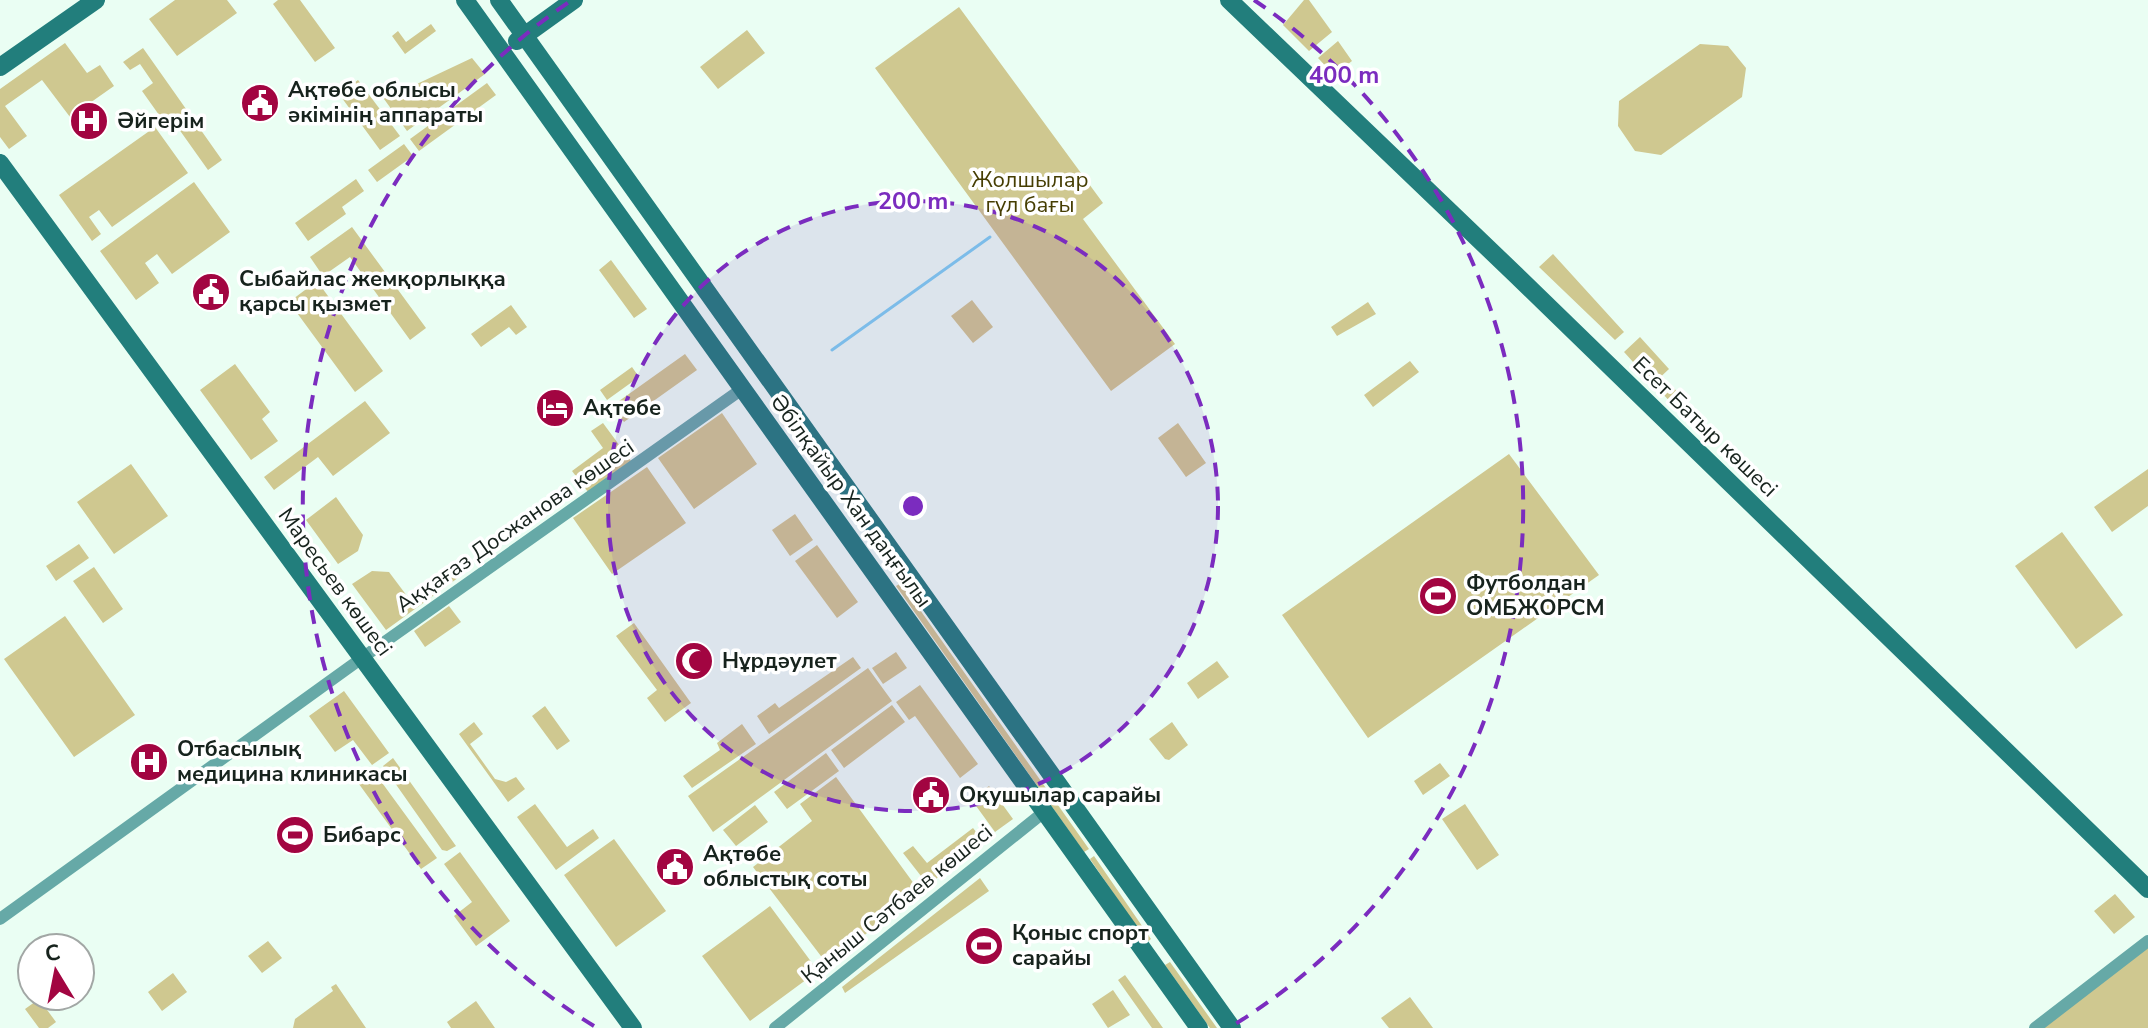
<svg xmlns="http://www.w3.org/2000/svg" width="2148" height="1028" viewBox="0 0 2148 1028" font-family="'Nunito Sans',sans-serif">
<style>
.green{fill:#cfc890}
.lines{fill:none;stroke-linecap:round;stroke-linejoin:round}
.stream{stroke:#7dd1ef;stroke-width:3}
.street{stroke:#66a9a7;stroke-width:12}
.secondary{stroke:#227e7c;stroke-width:18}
.ring{fill:none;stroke:#7b2cbf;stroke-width:4;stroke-dasharray:14 10}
.labels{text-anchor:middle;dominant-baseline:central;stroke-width:7;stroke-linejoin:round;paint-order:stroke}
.poi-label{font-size:22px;font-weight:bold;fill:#17231d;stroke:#fff;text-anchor:start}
.park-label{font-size:22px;fill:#463e03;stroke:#fff}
.street-label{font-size:22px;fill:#17231d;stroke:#fff}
.centre{fill:#7b2cbf;stroke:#fff;stroke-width:4}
.ring-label{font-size:24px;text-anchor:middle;font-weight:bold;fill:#7b2cbf;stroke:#fff;stroke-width:7;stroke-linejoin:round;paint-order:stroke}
</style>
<rect width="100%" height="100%" fill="#eafef3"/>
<!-- green -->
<path class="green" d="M175 0H227L237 13 177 56 149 19Z
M278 0H300L335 48 315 62 273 4Z
M1304 0H1309L1332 32 1309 51 1283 25Z
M959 7 1103 203 1083 219 1175 344 1111 391 875 68Z
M431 24 436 31 405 54 392 36 398 31 406 42Z
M747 30 765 53 718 89 700 67Z
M1338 41 1352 61 1334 75 1318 58Z
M65 43 87 73 100 65 114 86 70 117 42 80 5 106 27 136 9 149 0 137V89Z
M1700 44 1728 46 1746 68 1742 97 1661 155 1635 151 1618 126 1619 101Z
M143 48 222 160 208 170 176 125 169 129 142 91 153 83 140 64 130 70 123 62Z
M472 58 485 74 407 131 379 92 389 94 402 91Z
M358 80 400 136 380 150 339 94Z
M487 83 496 95 419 151 410 139Z
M155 127 188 173 112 227 99 210 89 217 101 234 92 241 59 195Z
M404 144 413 156 377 182 368 170Z
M356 179 364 191 342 207 346 214 308 241 295 223Z
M194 182 230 232 172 274 157 254 145 263 159 283 136 300 100 251Z
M352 227 426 328 410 340 350 257 323 276 310 257Z
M1553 254 1624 332 1615 340 1539 267Z
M611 260 647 309 634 318 599 270Z
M317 281 383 371 355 392 289 302Z
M972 300 993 327 973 343 951 316Z
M1368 302 1376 314 1337 336 1331 327Z
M511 305 527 327 516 335 509 327 481 347 471 334Z
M1640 337 1669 369 1653 384 1624 352Z
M685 354 697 370 624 422 612 406Z
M1410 361 1419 372 1373 407 1364 395Z
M235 364 270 412 262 419 278 441 251 460 200 390Z
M632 367 639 377 607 400 600 390Z
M1671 385 1695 411 1686 419 1662 393Z
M365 401 390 433 333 476 318 457 274 490 264 477Z
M722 413 757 464 694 509 658 458Z
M603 423 631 461 588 492 572 471 603 448 591 431Z
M1178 423 1206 463 1186 477 1158 438Z
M1509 454 1599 575 1368 738 1282 615Z
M131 464 168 516 114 554 77 502Z
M647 467 686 523 612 574 573 518Z
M2148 469V506L2112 532 2094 507Z
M336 497 363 535 358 551 338 564 306 520Z
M795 514 813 540 790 556 772 530Z
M2062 532 2123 615 2076 649 2015 566Z
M79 544 89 558 56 581 46 566Z
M817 545 858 602 837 618 795 561Z
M465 556 473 567 386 630 352 584 372 571 389 572 407 596Z
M94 567 123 609 103 623 73 581Z
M901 583 1089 849 1084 852 896 586Z
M449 606 461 622 425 647 414 631Z
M65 616 135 715 74 757 4 659Z
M634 623 691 703 665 722 647 698 657 690 616 636Z
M896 652 907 668 883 684 872 668Z
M853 657 861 668 769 734 757 716 775 703 779 708Z
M1217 661 1229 677 1198 699 1187 683Z
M868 668 892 701 713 832 688 796Z
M920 685 978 764 960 778 915 716 909 720 896 702Z
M344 691 389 753 372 765 353 740 335 752 309 716Z
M892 705 905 722 844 768 831 750Z
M545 706 570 741 557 750 532 716Z
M474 722 483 734 470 744 495 779 506 782 516 777 525 789 508 802 459 734Z
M1172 722 1188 745 1169 760 1165 759 1149 739Z
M742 724 756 744 692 788 683 776 720 750 717 743Z
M826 753 839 771 787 809 774 792Z
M393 758 456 846 447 851 442 850 383 766Z
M1440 763 1450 776 1423 795 1414 781Z
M372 769 437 858 421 869 356 780Z
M836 777 920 892 827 964 753 867 812 821 800 804Z
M989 786 1013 819 995 832 971 799Z
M535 804 567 847 593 829 599 838 556 870 517 817Z
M1465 804 1499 855 1477 870 1442 819Z
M755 805 768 822 736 846 723 830Z
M973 828 984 842 928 885 903 853 913 846 927 863Z
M614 839 666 911 616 947 564 875Z
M460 852 510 921 476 946 454 916 472 902 444 864Z
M1094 856 1151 939 1147 942 1090 859Z
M980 878 989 891 845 993 842 987Z
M2115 894 2135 917 2114 934 2094 911Z
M770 906 818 971 750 1021 702 956Z
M268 941 282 958 262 973 248 956Z
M2148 947V1028H2042Z
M1170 962 1217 1028H1210L1165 965Z
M173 973 187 992 162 1011 148 992Z
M1125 975 1163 1028H1152L1118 980Z
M336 984 366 1028H293L295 1019 333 991 331 987Z
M1113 990 1130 1015 1108 1028 1092 1004Z
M1410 997 1433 1028H1389L1381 1018Z
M39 999 56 1022 48 1028H39L25 1009Z
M476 1001 495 1028H451L447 1022Z"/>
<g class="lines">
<!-- stream -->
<path class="stream" d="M832 350 990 237"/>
<!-- street -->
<path class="street" d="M0 919 362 658 742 389
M775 1028 1044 812
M2035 1028 2148 941"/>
<!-- secondary -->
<path class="secondary" d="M465 0 1199 1028
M499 0 1232 1028
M1229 0 1516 275 2148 889
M517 41 574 0
M0 67 96 0
M0 163 633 1028"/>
</g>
<!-- distance rings -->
<circle cx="913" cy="506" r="305" fill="#7b2cbf" fill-opacity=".12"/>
<g class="ring">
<circle cx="913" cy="506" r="305"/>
<path d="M594 1026A610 610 0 0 1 572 0M1254 0A610 610 0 0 1 1232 1026"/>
</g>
<!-- icons -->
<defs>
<symbol id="civic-disc" viewBox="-11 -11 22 22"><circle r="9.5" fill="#a20541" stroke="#fff"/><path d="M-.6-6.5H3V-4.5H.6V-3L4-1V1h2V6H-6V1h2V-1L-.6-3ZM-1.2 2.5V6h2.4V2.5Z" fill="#fff"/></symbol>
<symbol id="hospital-disc" viewBox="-11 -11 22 22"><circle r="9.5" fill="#a20541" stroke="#fff"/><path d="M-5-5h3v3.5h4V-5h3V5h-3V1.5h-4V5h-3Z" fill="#fff"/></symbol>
<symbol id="hotel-disc" viewBox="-11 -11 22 22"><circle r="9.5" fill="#a20541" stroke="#fff"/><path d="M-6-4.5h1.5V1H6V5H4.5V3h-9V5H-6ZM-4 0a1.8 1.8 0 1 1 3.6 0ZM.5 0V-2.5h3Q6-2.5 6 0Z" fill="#fff"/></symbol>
<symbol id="stadium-disc" viewBox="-11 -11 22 22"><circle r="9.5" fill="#a20541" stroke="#fff"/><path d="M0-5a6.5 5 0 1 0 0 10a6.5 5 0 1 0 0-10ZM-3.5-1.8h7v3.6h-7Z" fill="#fff"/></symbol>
<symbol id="mosque-disc" viewBox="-11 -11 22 22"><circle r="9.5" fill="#a20541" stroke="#fff"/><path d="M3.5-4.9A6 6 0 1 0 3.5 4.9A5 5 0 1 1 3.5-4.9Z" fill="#fff"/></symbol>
</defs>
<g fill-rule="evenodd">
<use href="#civic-disc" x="238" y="81" width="44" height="44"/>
<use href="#hospital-disc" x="67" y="99" width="44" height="44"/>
<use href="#civic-disc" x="189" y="270" width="44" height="44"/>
<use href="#hotel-disc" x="533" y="386" width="44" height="44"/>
<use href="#stadium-disc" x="1416" y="574" width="44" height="44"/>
<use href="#mosque-disc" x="672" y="639" width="44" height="44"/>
<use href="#hospital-disc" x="127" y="740" width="44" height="44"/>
<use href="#civic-disc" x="909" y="773" width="44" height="44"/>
<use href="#stadium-disc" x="273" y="813" width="44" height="44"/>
<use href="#civic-disc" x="653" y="845" width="44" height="44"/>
<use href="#stadium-disc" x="962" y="924" width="44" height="44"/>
</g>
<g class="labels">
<!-- poi labels -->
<g class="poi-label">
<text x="288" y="90">Ақтөбе облысы<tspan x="288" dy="25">әкімінің аппараты</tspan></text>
<text x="117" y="121">Әйгерім</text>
<text x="239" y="279">Сыбайлас жемқорлыққа<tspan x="239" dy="25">қарсы қызмет</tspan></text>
<text x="583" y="408">Ақтөбе</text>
<text x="1466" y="583">Футболдан<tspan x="1466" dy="25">ОМБЖОРСМ</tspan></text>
<text x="722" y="661">Нұрдәулет</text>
<text x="177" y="749">Отбасылық<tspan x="177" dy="25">медицина клиникасы</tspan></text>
<text x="959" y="795">Оқушылар сарайы</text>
<text x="323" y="835">Бибарс</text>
<text x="703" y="854">Ақтөбе<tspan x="703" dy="25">облыстық соты</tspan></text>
<text x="1012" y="933">Қоныс спорт<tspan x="1012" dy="25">сарайы</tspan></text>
</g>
<!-- park labels -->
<g class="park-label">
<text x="1030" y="180">Жолшылар<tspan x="1030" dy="25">гүл бағы</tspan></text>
</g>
<!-- street labels -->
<g class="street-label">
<text transform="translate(1705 427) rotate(44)">Есет Батыр көшесі</text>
<text transform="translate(851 501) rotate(54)">Әбілқайыр Хан даңғылы</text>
<text transform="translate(515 526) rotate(-35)">Аққағаз Досжанова көшесі</text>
<text transform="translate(335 582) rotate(54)">Маресьев көшесі</text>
<text transform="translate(897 904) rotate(-39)">Қаныш Сәтбаев көшесі</text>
</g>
</g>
<circle cx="913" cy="506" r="12" class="centre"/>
<g class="ring-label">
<text x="1344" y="83">400 m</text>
<text x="913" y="209">200 m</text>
</g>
<!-- north arrow -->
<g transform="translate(56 972) rotate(350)"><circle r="38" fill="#ffffff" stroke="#a2a7a5" stroke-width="2"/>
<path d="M0-6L14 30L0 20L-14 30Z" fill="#a20541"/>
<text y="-12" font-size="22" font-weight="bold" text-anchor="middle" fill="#17231d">С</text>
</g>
</svg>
